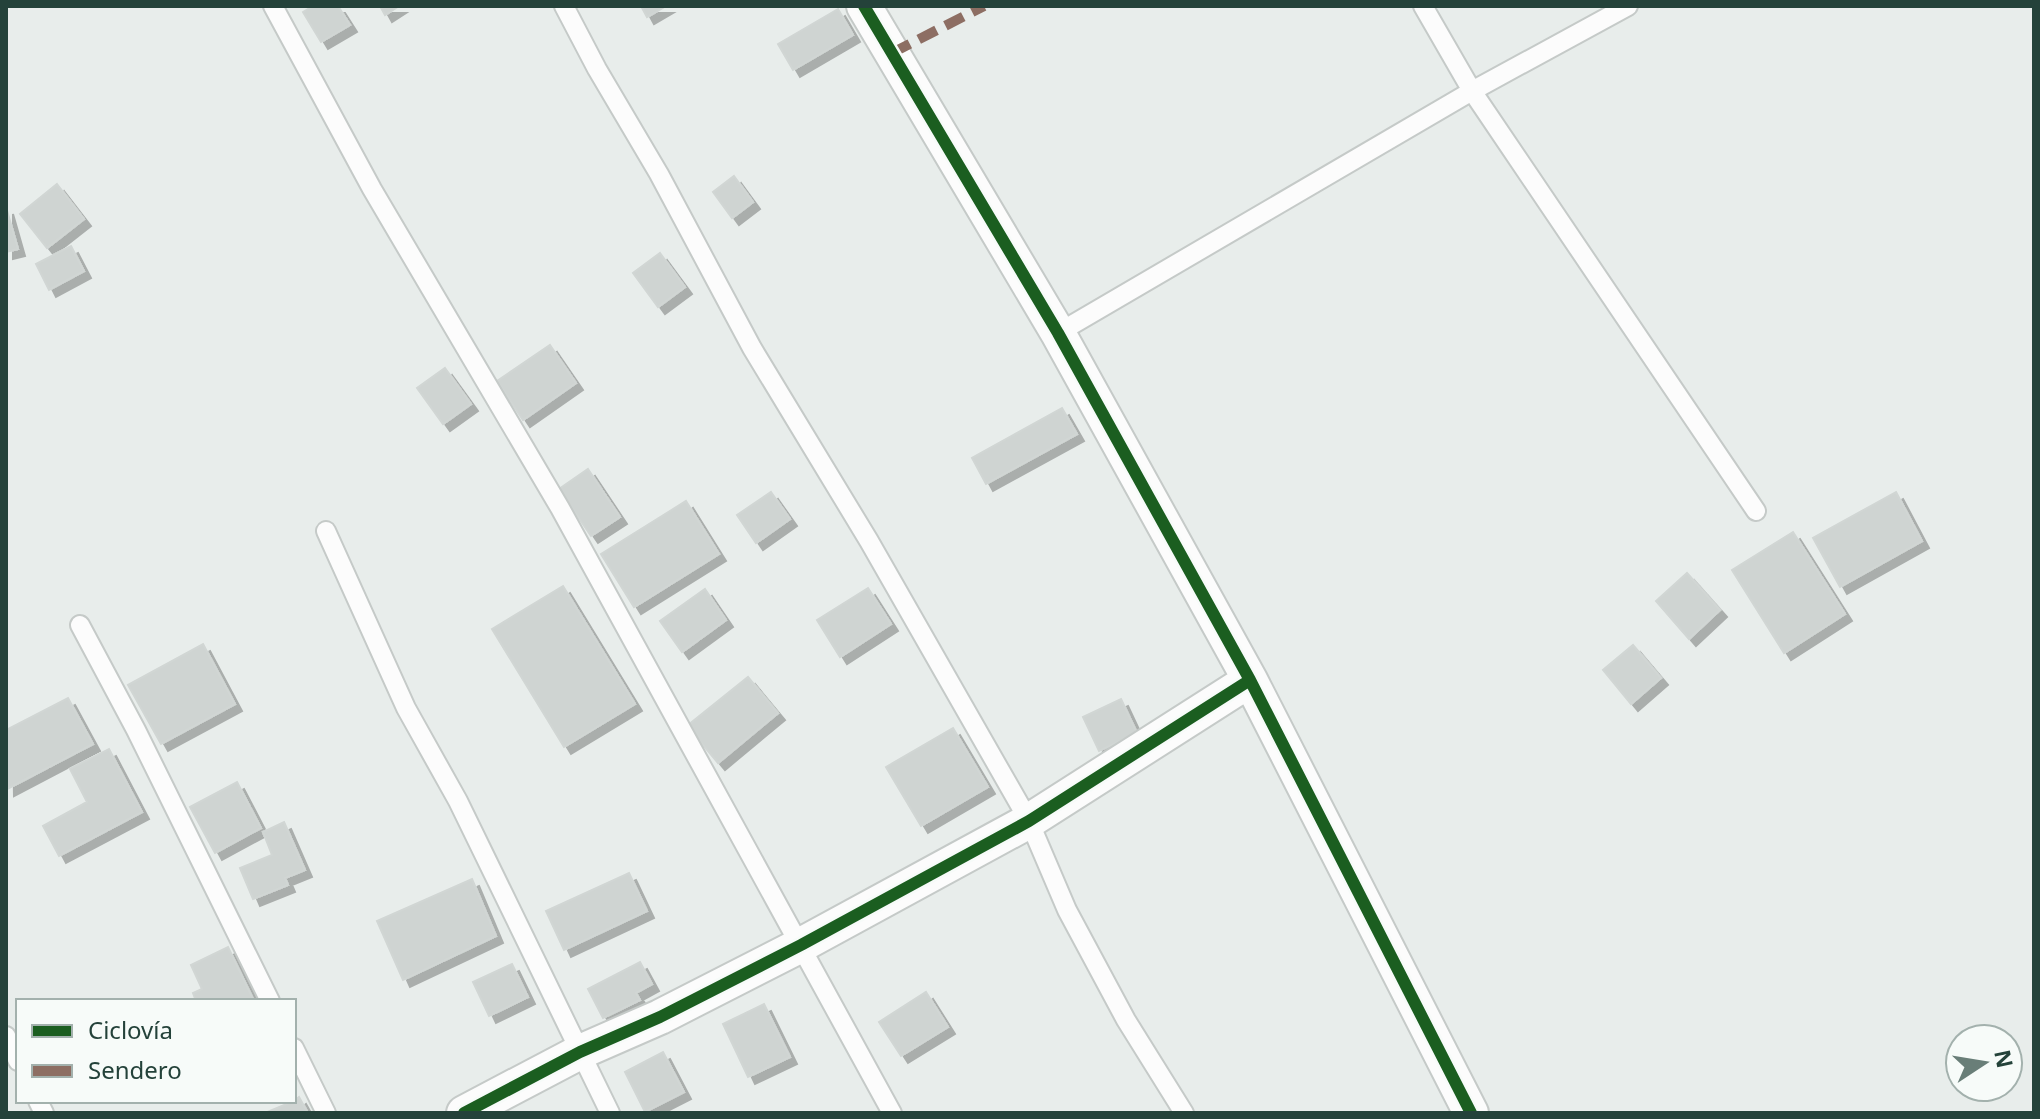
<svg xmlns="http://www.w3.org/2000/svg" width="2040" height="1119" viewBox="0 0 2040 1119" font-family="'Noto Sans',sans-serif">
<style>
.building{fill:#cfd4d2;stroke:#d1d6d4;stroke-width:2;filter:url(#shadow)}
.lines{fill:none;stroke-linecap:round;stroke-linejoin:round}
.lane-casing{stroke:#c5cac8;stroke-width:22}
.street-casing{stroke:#c5cac8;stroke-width:38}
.lane{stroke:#fcfcfc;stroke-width:18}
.street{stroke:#fcfcfc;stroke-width:34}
.quiet{stroke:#8d6e63;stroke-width:10;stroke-dasharray:20 10;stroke-linecap:butt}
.cycleway-casing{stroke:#f7fbf9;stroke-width:17}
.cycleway{stroke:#1b5e20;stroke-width:12}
</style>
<defs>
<filter id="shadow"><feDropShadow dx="7" dy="7" stdDeviation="0" flood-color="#0004"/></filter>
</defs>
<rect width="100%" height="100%" fill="#e8edeb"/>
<!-- building -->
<path class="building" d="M313 6H338L350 25 321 42 303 12Z
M380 6H399L385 15Z
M641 6H666L647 17Z
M838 9 853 35 793 70 778 44Z
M734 176 753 202 732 218 713 192Z
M57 184 84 219 47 248 20 214Z
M6 207 18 249 6 252Z
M71 246 84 271 49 290 36 264Z
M660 253 685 287 658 307 633 273Z
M550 345 576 383 523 420 497 381Z
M445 368 471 404 443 424 417 388Z
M1062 408 1077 434 986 484 972 458Z
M588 469 620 517 591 536 559 489Z
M771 492 790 519 756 543 737 515Z
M1896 492 1922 541 1840 587 1813 538Z
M686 501 719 554 634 607 601 554Z
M1793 532 1845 614 1784 653 1732 570Z
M1687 573 1720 610 1689 639 1656 601Z
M563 586 635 704 564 747 492 629Z
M868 588 891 624 840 657 817 620Z
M705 589 726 620 682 652 660 621Z
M203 644 235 704 161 744 128 685Z
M1633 645 1661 678 1631 704 1603 670Z
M748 677 778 713 718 763 687 726Z
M68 698 93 744 7 789 6 730Z
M1121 699 1137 733 1099 751 1083 717Z
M953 728 988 787 921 826 886 767Z
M109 749 142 812 59 856 43 826 87 802 70 769Z
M237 782 261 828 215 853 190 807Z
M284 822 305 870 285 878 288 885 253 899 240 868 272 855 263 832Z
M629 873 647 911 564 950 546 911Z
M472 879 496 936 403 980 377 921Z
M228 947 254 1001H196L193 993 202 989 191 965Z
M640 962 652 984 636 993 640 1000 603 1018 588 989Z
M512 964 528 997 489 1016 473 982Z
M926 992 948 1027 901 1056 879 1022Z
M764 1004 790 1057 748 1077 723 1024Z
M663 1052 684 1092 645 1112 625 1072Z
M299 1097 308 1113H265L294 1101Z"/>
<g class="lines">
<defs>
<path id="lane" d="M273 6 372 189 560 508 892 1113
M564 6 597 69 659 174 752 348 869 541 1029 821 1067 910 1126 1020 1184 1113
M1423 6 1472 91 1756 511
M1058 333 1472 91 1628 6
M326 531 406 708 458 801 610 1113
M80 625 136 730 270 1001
M6 1036 18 1061
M294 1048 326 1113
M38 1101 44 1113"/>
<path id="street" d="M864 6 1058 333 1250 680 1471 1113
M464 1113 580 1052 660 1017 801 945 1029 821 1250 680"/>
</defs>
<!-- lane casing -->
<use href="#lane" class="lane-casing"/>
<!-- street casing -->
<use href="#street" class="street-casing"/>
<!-- lane -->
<use href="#lane" class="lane"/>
<!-- street -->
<use href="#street" class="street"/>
<!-- quiet -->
<path class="quiet" d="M892 53 984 6"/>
<defs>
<path id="cycleway" d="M864 6 1058 333 1250 680 1471 1113
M464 1113 580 1052 660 1017 801 945 1029 821 1250 680"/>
</defs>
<!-- cycleway casing -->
<use href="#cycleway" class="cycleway-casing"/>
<!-- cycleway -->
<use href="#cycleway" class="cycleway"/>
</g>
<!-- border -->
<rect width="2040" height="1119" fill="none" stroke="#24423a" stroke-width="16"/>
<!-- legend -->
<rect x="16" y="999" width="280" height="104" fill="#f7fbf9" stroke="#a3b1ad" stroke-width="2"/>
<rect x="32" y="1025" width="40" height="12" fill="#1b5e20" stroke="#a3b1ad" stroke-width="2"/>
<text x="88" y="1039" font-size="24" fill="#24423a">Ciclovía</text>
<rect x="32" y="1065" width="40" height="12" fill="#8d6e63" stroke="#a3b1ad" stroke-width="2"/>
<text x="88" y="1079" font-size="24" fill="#24423a">Sendero</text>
<!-- north arrow -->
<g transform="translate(1984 1063) rotate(78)"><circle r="38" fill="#f7fbf9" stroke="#a3b1ad" stroke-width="2"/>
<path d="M0-6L14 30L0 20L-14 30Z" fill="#697e78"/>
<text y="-12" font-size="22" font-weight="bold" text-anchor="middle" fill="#24423a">N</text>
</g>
</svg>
